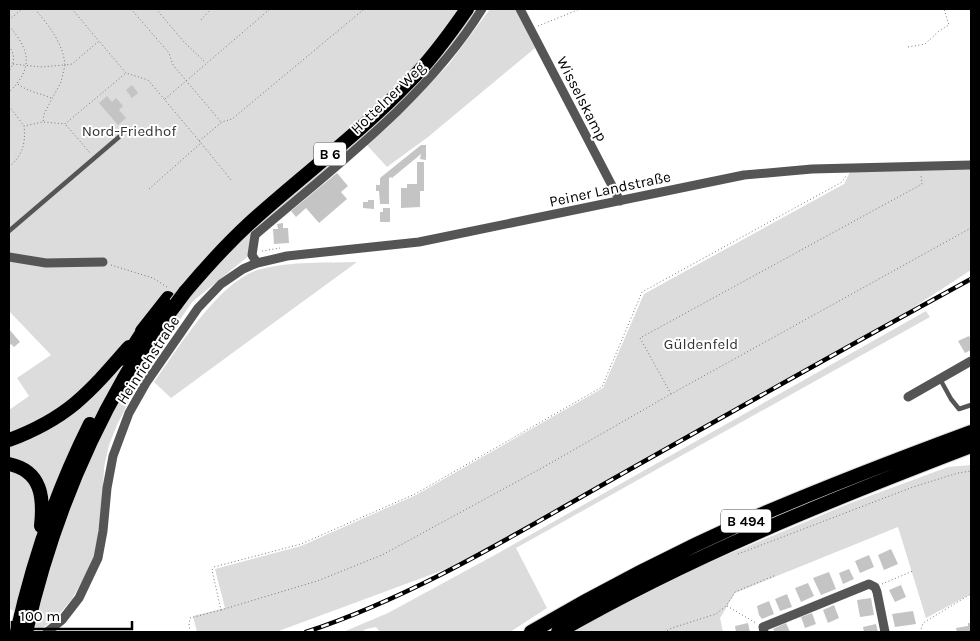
<svg xmlns="http://www.w3.org/2000/svg" width="980" height="641" viewBox="0 0 980 641" font-family="Karla,sans-serif">
<style>
.green{fill:#dcdcdc}
.building{fill:#c4c4c4}
.lines{fill:none;stroke-linecap:round;stroke-linejoin:round}
.trunk-casing{stroke:#dbdbdb;stroke-width:16}
.path{stroke:#777;stroke-width:1;stroke-dasharray:1 2.5;stroke-linecap:butt}
.service{stroke:#555;stroke-width:4.5}
.minor{stroke:#555;stroke-width:9}
.trunk{stroke:#000;stroke-width:14}
.rail-casing{stroke:#000;stroke-width:4.5}
.rail{stroke:#fff;stroke-width:2.5;stroke-dasharray:8;stroke-linecap:butt}
.trunk-bridge-casing{stroke:#dbdbdb;stroke-width:16;stroke-linecap:butt}
.trunk-bridge{stroke:#000;stroke-width:14}
.labels{text-anchor:middle;dominant-baseline:central;stroke-width:4;stroke-linejoin:round;paint-order:stroke}
.shield{fill:#fff;stroke:#4c4c4c;stroke-width:1}
.shield-label{font-size:14px;font-weight:bold;fill:#000}
.street-label{font-size:15px;fill:#000;stroke:#fff}
.park-label{font-size:15px;fill:#333;stroke:#fff}
</style>
<rect width="100%" height="100%" fill="#fff"/>
<!-- green -->
<path class="green" d="M9 9H479L447 54 383 122 253 234 251 254 192 302 141 377 117 425 109 445 104 468 101 525 98 546 90 567 72 599 56 618 39 631 28 615 9 609V410L29 396 17 378 51 355 9 311Z
M490 9H515L535 48 428 137 387 167 366 144 387 128 449 64Z
M971 164V270L908 311 457 565 276 632H197L193 616 225 608 215 569 301 546 416 495 603 388 644 294 844 184 852 168Z
M357 262 171 398 154 382C179 348 219 280 261 269 292 261 326 263 357 262Z
M926 311 930 317 516 548 547 608 510 632H380L376 627 366 629 362 632H343L388 613 493 556Z
M971 465V594L926 618 898 527 735 593 720 618 723 632H569L677 576 848 504 948 467Z"/>
<!-- building -->
<path class="building" d="M132 85 138 93 132 98 126 90Z
M107 96 112 102 116 98 123 106 119 110 126 118 118 125 99 103Z
M421 145H426V160L420 159 421 154 392 178 391 177 389 178V204H380L379 191H376V185H380V178Z
M417 162H424V191H420V207L401 208V188H407V184H417Z
M337 173 348 186 341 192 347 199 319 223 306 208 296 217 291 211Z
M368 200H374V209L363 208V202H368Z
M383 208H390V222H380V212H383Z
M283 223V228H288L289 243 274 244 273 229H278L277 224Z
M9 329 20 342 14 347 11 344 9 346Z
M969 336 971 340V350L965 353 958 341Z
M891 549 898 564 884 570 878 555Z
M869 555 874 567 860 573 855 561Z
M849 569 854 579 843 584 839 573Z
M829 572 836 589 821 595 813 578Z
M808 583 814 596 801 602 795 588Z
M901 585 906 597 895 602 889 590Z
M787 594 792 607 780 611 775 599Z
M871 598 874 615 860 617 857 600Z
M769 601 774 614 762 619 759 615 757 606Z
M834 605 839 618 828 623 823 610Z
M913 611 916 624 895 627 892 614Z
M812 613 816 624 805 628 801 617Z
M748 623 750 632H736L735 626Z
M786 623 790 632H775L773 629Z
M968 623H971V632H957L956 628 968 626Z
M876 624 878 632H864L863 627Z"/>
<g class="lines">
<defs>
<path id="trunk" d="M185 292C206 267 228 243 252 221 304 174 360 133 408 83 431 60 449 35 467 9
M142 331 168 298
M125 359 147 325
M9 440C68 418 89 393 129 347
M9 464C42 471 44 498 41 526
M17 632C33 560 57 490 90 424
M26 632C46 544 79 456 124 378 139 352 158 328 176 304
M531 632C603 590 677 552 753 518 825 487 898 459 971 432
M558 632C690 556 830 500 971 446"/>
</defs>
<!-- trunk casing -->
<use href="#trunk" class="trunk-casing"/>
<!-- path -->
<path class="path" d="M72 9 98 40
M131 9 169 53 173 65 221 122
M156 9 185 43 205 62
M9 20 22 9
M201 20 211 9
M9 26C30 50 34 68 9 92
M538 26 580 9
M9 46C15 55 15 62 9 71
M908 47 925 44 939 31 949 25 944 9
M13 64 41 67 65 65C63 43 49 26 35 9
M18 84C28 92 40 93 51 98
M165 99 270 9
M9 106 24 126 43 122 44 114 61 82 65 65 72 64 99 41 126 73 148 80 201 143
M44 122 65 124 126 73
M66 125 91 154
M199 141 222 122 232 119 363 10 362 9
M9 167C22 156 26 144 24 126
M149 189 201 143 232 181
M262 251 280 248
M111 265 153 278 167 287
M671 394 640 338 922 184 921 175
M738 554 913 487 958 473 971 471
M882 584 913 571
M727 606 756 623
M221 610 317 581 382 555 542 468 671 394 971 228
M190 632 189 624 190 618 221 610 212 570 214 567 301 544 415 494 602 387 642 292 842 182 846 176
M664 632 672 628 716 614 726 606 735 592 776 575
M920 632 923 623 971 594"/>
<!-- service -->
<path class="service" d="M9 231 119 137
M940 379 951 399 959 409 971 405"/>
<!-- minor -->
<path class="minor" d="M520 9 620 201
M9 257 46 263 103 262
M257 263 252 255 255 235C334 167 427 98 482 9
M908 397 971 361
M47 632 62 620 79 598 98 558 103 531 107 488 113 456 129 413 146 383 198 308 221 284 243 269 257 263 287 256 419 242 744 175 812 169 971 165
M764 632 763 627 869 584 875 587 877 592 885 632"/>
<!-- trunk -->
<use href="#trunk" class="trunk"/>
<defs>
<path id="rail" d="M306 632C412 597 507 539 604 484 726 415 848 346 971 279"/>
</defs>
<!-- rail casing -->
<use href="#rail" class="rail-casing"/>
<!-- rail -->
<use href="#rail" class="rail"/>
<defs>
<path id="trunk-bridge" d="M176 304 185 292"/>
</defs>
<!-- trunk-bridge casing -->
<use href="#trunk-bridge" class="trunk-bridge-casing"/>
<!-- trunk-bridge -->
<use href="#trunk-bridge" class="trunk-bridge"/>
</g>
<g class="labels">
<!-- shield labels -->
<g class="shield">
<rect x="314" y="142.5" width="32" height="23" rx="4"/>
<rect x="721" y="509.5" width="50" height="23" rx="4"/>
</g>
<g class="shield-label">
<text x="330" y="154">B 6</text>
<text x="746" y="521">B 494</text>
</g>
<!-- street labels -->
<g class="street-label">
<text transform="translate(388 98) rotate(-44)">Hottelner Weg</text>
<text transform="translate(582 99) rotate(63)">Wisselskamp</text>
<text transform="translate(610 189) rotate(-12)">Peiner Landstraße</text>
<text transform="translate(148 360) rotate(-57)">Heinrichstraße</text>
</g>
<!-- park labels -->
<g class="park-label">
<text x="129" y="131">Nord-Friedhof</text>
<text x="701" y="344">Güldenfeld</text>
</g>
</g>
<!-- border -->
<rect width="980" height="641" fill="none" stroke="#000000" stroke-width="20"/>
<!-- scale -->
<path d="M12 621v8h120v-8" fill="none" stroke="#000000" stroke-width="2.5"/>
<text x="20" y="621" font-size="15" fill="#000000" stroke="#ffffff" stroke-width="4" paint-order="stroke">100 m</text>
</svg>
